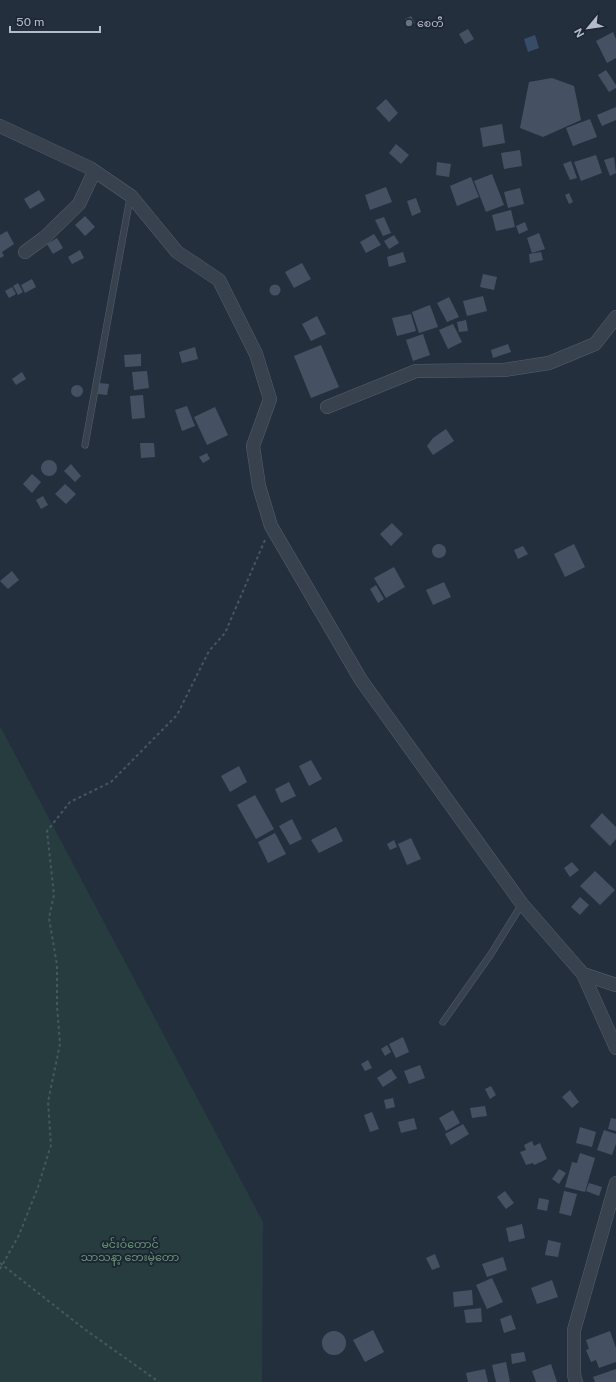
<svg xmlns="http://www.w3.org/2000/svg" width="616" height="1382" viewBox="0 0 616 1382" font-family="'Public Sans','Noto Sans Myanmar',sans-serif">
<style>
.green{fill:#263c3f}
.water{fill:#394c67}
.building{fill:#455162}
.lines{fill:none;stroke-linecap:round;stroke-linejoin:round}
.service-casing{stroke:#565f6c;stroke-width:7}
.minor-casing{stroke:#565f6c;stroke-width:14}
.path{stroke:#44595c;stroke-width:2;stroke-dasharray:3 3;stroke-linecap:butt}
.service{stroke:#38414e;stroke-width:6}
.minor{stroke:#38414e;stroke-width:13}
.worship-dot{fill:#6b7280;stroke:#1d2633;stroke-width:1.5}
.labels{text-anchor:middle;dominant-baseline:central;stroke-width:4;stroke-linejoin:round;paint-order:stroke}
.poi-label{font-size:11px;fill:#b4bcc9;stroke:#1d2633;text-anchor:start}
.park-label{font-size:11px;fill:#6b9a76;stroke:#1d2633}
</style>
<rect width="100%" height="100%" fill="#242f3e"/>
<!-- green -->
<path class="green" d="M0 726 263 1222 262 1382H0Z"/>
<!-- water -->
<path class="water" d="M535 35 539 48 528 52 524 39Z"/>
<!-- building -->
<path class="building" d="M411 16 415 23 409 26 405 19Z
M468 29 474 39 465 44 459 34Z
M613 32 616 39V58L607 63 596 41Z
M606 70 616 85V88L609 92 598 75Z
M552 78 574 86 581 120 543 137 520 128 529 82Z
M386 99 398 113 389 122 376 108Z
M616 107V120L602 126 597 115Z
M590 119 597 137 573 146 566 128Z
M502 124 505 143 483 147 480 128Z
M396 144 409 155 401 164 389 153Z
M520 150 522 166 504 169 501 153Z
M596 155 602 173 581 181 574 162Z
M614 157 616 173 610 176 604 160Z
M571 161 577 178 570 180 563 164Z
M437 162 451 164 449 177 436 175Z
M492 174 504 205 486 212 474 181Z
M471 177 479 197 457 206 450 186Z
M386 187 392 202 370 210 365 195Z
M520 188 524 204 508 208 504 192Z
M39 190 45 200 30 209 24 199Z
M569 193 573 202 569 204 565 195Z
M416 198 421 212 412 216 407 201Z
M511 210 515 227 496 231 492 215Z
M85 216 95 227 85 236 75 225Z
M384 217 391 233 383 236 375 220Z
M525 222 528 230 519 234 516 226Z
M7 231 14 244 2 252 4 256 0 258V235Z
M539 233 545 249 532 253 527 238Z
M374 234 381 245 366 253 360 242Z
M394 235 399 243 389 249 384 241Z
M57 238 63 248 53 254 47 244Z
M80 250 84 258 72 264 68 257Z
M403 252 406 262 389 267 387 257Z
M541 252 543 260 530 263 529 254Z
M302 263 311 279 294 288 285 272Z
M483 274 497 277 494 290 480 287Z
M32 279 36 287 25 293 21 285Z
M18 283 23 292 18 295 13 286Z
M269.5 290a5.5 5.5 0 1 1 11 0a5.5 5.5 0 1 1-11 0Z
M12 287 16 294 9 298 5 291Z
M483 296 487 311 467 316 463 301Z
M449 297 459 317 447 322 437 303Z
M430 305 438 327 419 333 412 312Z
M411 314 416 331 397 336 392 318Z
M317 316 326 334 311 341 302 324Z
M466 320 468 331 459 332 457 322Z
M453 324 462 342 448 349 439 330Z
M423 334 430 355 413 361 406 340Z
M508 344 511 352 493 358 491 350Z
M321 345 339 387 311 398 294 356Z
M195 347 198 359 182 363 179 352Z
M141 354V366L125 367 124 355Z
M147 371 149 388 134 390 132 372Z
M22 372 26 379 16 385 12 379Z
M99 383 109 384 107 395 98 394Z
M71 391a6 6 0 1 1 12 0a6 6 0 1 1-12 0Z
M143 395 145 418 132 419 130 396Z
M187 406 195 426 182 431 175 410Z
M215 407 228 435 207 445 194 417Z
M446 429 454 441 433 455 427 446 433 438Z
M140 443H154L155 457 141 458Z
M207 453 210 459 203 463 199 457Z
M41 468a8 8 0 1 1 16 0a8 8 0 1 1-16 0Z
M71 464 81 476 75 482 64 471Z
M32 474 41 482 32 493 23 484Z
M65 484 76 494 66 504 55 494Z
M43 496 48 505 41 509 36 500Z
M392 523 403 534 391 546 380 534Z
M432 551a7 7 0 1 1 14 0a7 7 0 1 1-14 0Z
M574 544 585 567 565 577 554 554Z
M523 546 528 554 518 559 514 550Z
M394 567 405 587 386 598 374 578Z
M12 571 19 580 8 589 0 581Z
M444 582 451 597 433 605 426 590Z
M376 585 384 599 378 603 370 589Z
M311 760 322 779 309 786 299 766Z
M239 766 247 782 230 792 221 776Z
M289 782 296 796 281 803 275 789Z
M255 795 274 829 256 839 237 805Z
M602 813 616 827V839L610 846 590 826Z
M292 819 302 839 290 845 279 826Z
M336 827 343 841 319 853 311 840Z
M275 833 286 854 268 863 258 842Z
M411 838 421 859 407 865 398 844Z
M394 840 397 847 390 850 387 844Z
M572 862 579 870 570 877 564 868Z
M595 871 615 890 600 905 580 886Z
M580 897 589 905 580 915 571 907Z
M403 1037 409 1052 396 1058 389 1044Z
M387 1045 391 1052 385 1056 381 1049Z
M368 1060 372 1068 365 1071 361 1064Z
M420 1065 425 1078 409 1084 404 1071Z
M391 1069 397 1078 383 1087 377 1078Z
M491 1086 496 1095 490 1099 485 1089Z
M570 1090 579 1102 572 1108 562 1097Z
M393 1098 395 1107 386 1109 384 1100Z
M485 1106 487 1116 472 1118 470 1108Z
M453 1110 460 1123 446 1131 439 1118Z
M372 1112 379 1129 370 1132 364 1115Z
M414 1118 417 1129 401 1133 398 1122Z
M611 1118 616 1119V1131L608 1129Z
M463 1124 469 1134 451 1145 445 1134Z
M580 1127 596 1132 592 1147 576 1143Z
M604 1130 616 1134V1144L612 1155 597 1150Z
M532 1141 534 1146 540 1143 547 1159 534 1165 533 1163 526 1165 520 1152 526 1150 524 1145Z
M580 1153 595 1158 585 1192 565 1187 572 1162 577 1163Z
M559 1169 566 1173 559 1184 552 1179Z
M589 1183 602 1187 599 1196 586 1191Z
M505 1191 514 1203 506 1209 497 1197Z
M564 1191 577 1194 571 1216 559 1213Z
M539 1198 549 1200 547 1211 537 1209Z
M522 1224 525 1238 509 1242 506 1228Z
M548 1240 561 1243 558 1257 545 1255Z
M435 1254 440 1267 432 1270 426 1258Z
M503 1257 507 1270 487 1277 482 1264Z
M492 1278 503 1302 487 1309 476 1285Z
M552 1280 558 1297 537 1304 531 1288Z
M472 1290 473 1305 454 1307 453 1292Z
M481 1308 482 1322 466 1323 464 1310Z
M511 1315 516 1329 504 1333 500 1319Z
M373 1330 384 1352 365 1362 353 1340Z
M610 1331 616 1348V1362L599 1368 596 1360 591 1362 586 1350 589 1349 586 1340Z
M322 1343a12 12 0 1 1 24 0a12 12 0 1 1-24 0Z
M524 1352 526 1361 512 1364 511 1354Z
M506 1362 510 1382H496L492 1365Z
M551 1364 557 1382H536L532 1371Z
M485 1369 488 1382H468L466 1373Z
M616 1369V1382H595L593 1377Z"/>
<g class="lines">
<defs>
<path id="service" d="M85 445 130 198
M443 1022 491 954 522 904"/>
<path id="minor" d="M0 126 90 168 131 196 177 252 219 280 256 354 270 399 253 446 259 486 271 526 361 680 522 904 583 974 616 1048
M25 252 44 238 79 204 94 172
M327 407 416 371 504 370 549 363 595 344 616 317
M583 974 616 985
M576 1382 574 1375V1330L616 1183"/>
</defs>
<!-- service casing -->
<use href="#service" class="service-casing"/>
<!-- minor casing -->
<use href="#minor" class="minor-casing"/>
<!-- path -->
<path class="path" d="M0 1263 83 1328 159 1382
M0 1269 19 1235 38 1187 51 1145 48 1102 60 1044 57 1006V965L49 918 54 895 47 831 70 802 111 782 177 715 209 651 225 633 265 540"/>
<!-- service -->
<use href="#service" class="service"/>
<!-- minor -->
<use href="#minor" class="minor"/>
</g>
<!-- markers -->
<circle class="worship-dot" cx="409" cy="23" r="4"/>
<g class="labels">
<!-- poi labels -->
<g class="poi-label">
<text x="417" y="23">စေတီ</text>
</g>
<!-- park labels -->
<g class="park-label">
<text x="130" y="1244">မင်းဝံတောင်<tspan x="130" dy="13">သာသနာ့ ‌ဘေးမဲ့တော</tspan></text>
</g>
</g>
<!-- north arrow -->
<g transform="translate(588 28) rotate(241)" stroke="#1d2633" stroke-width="3" paint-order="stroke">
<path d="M0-3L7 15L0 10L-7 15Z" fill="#b4bcc9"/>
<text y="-6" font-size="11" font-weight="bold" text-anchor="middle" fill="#b4bcc9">N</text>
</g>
<!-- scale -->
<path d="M10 26v6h90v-6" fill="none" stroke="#b4bcc9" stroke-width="2"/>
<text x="16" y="26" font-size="12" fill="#b4bcc9" stroke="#1d2633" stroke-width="3" paint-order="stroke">50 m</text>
</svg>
